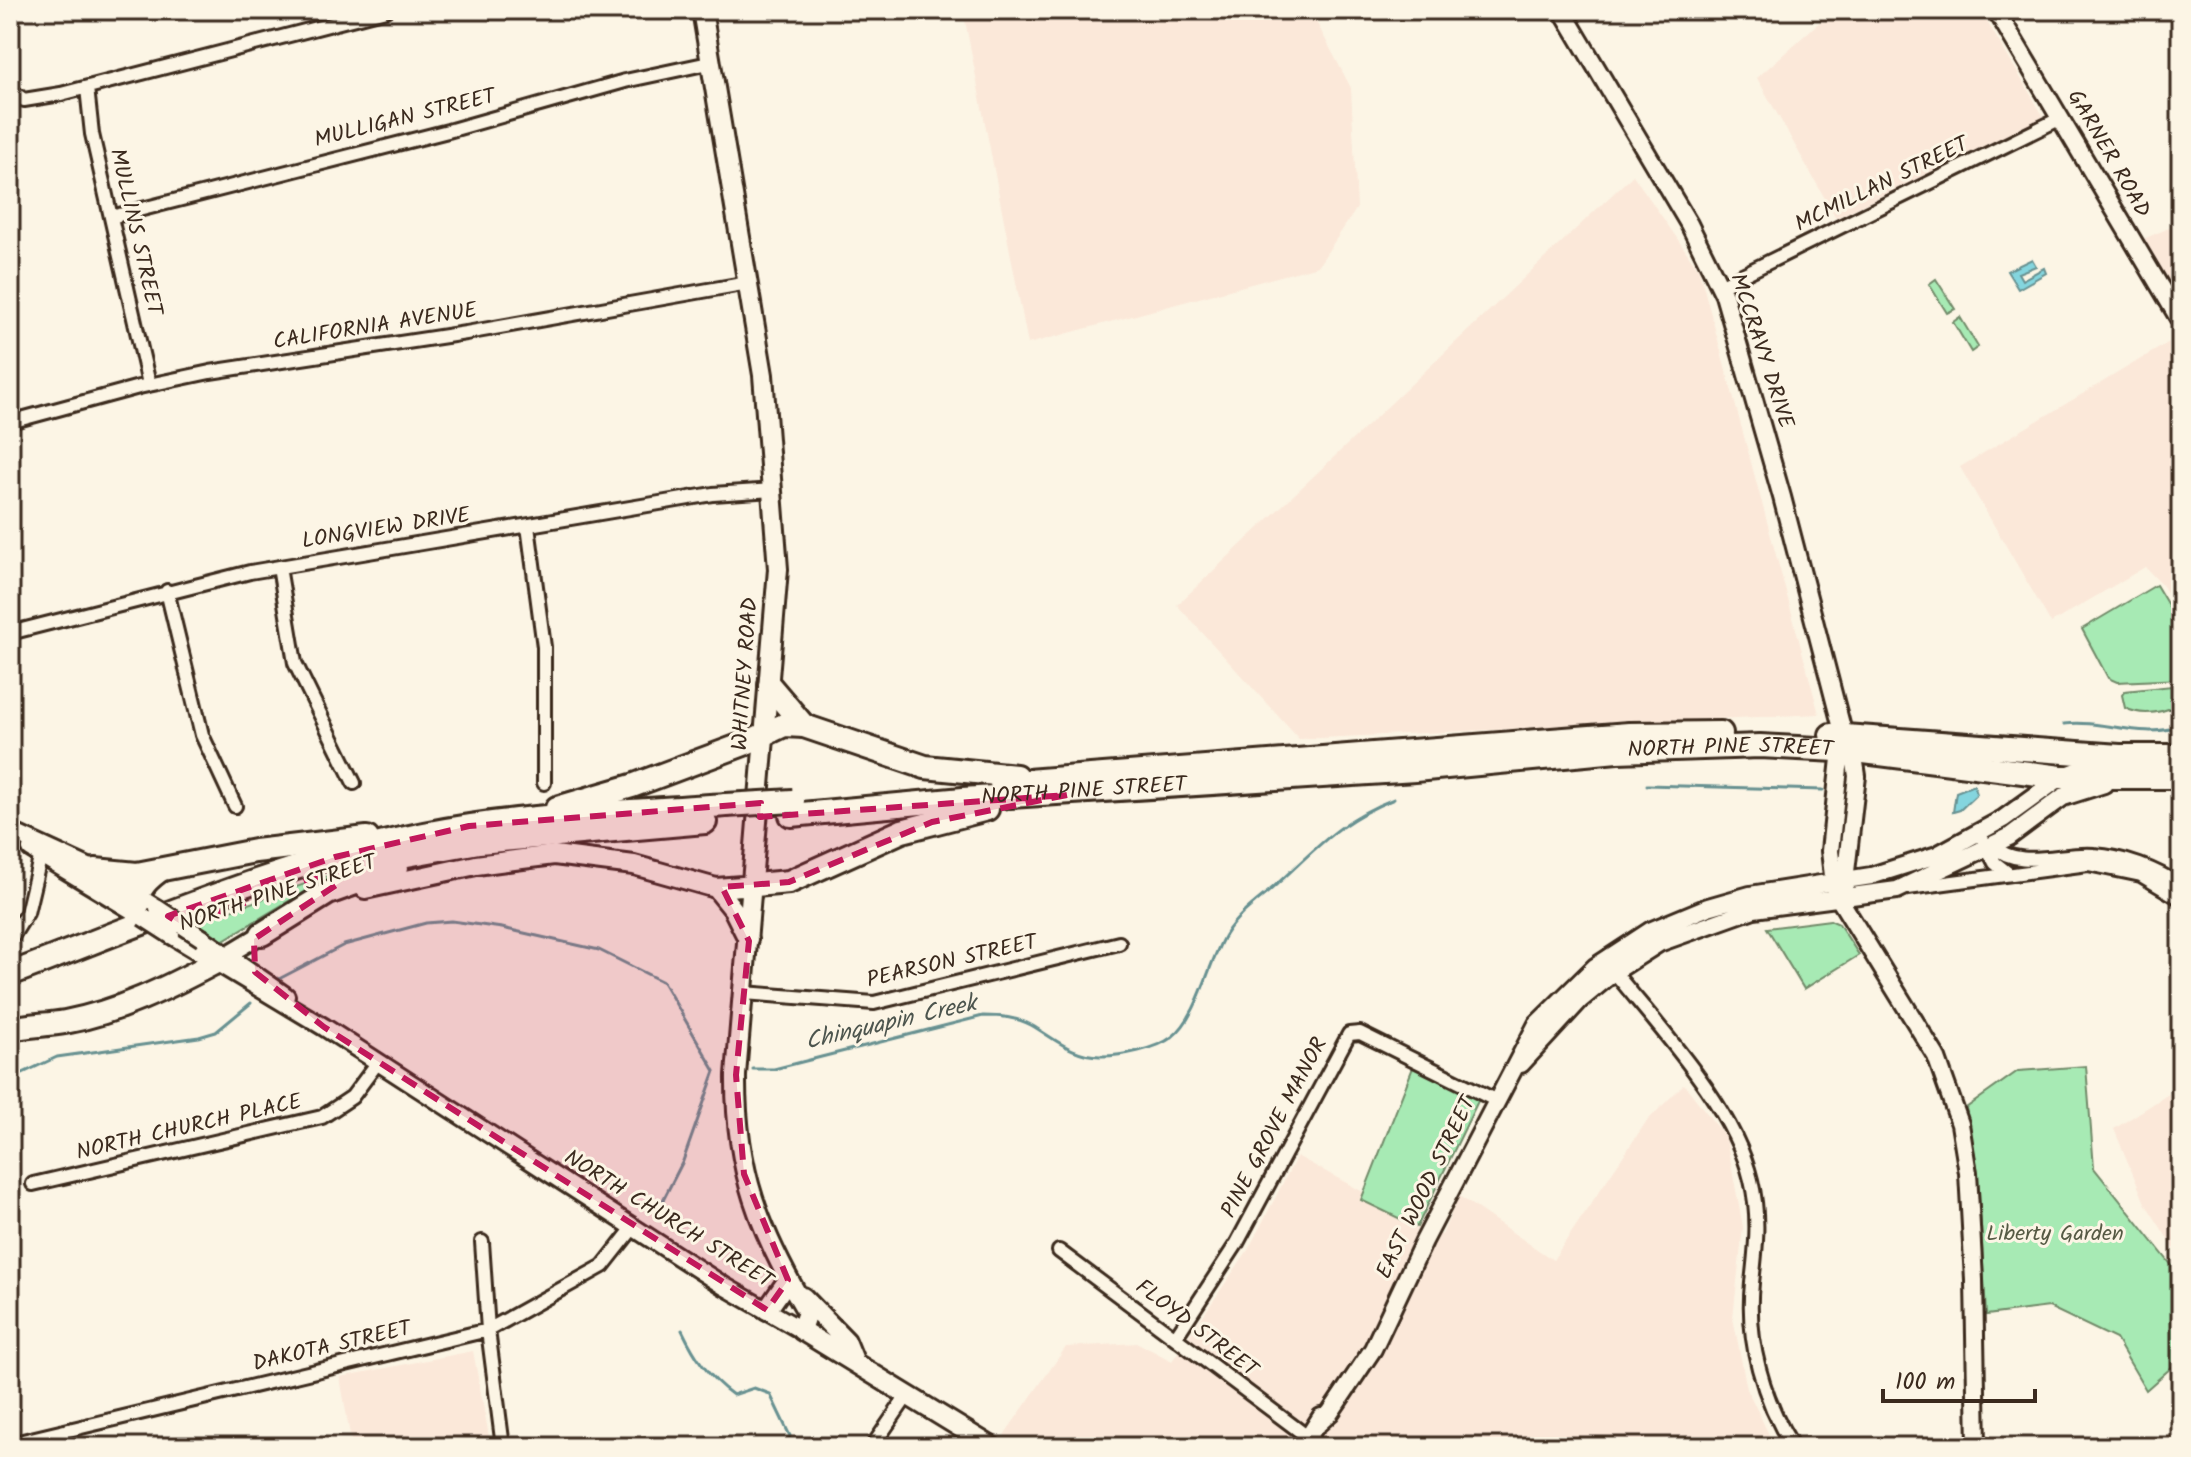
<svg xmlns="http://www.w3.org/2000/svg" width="2191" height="1457" viewBox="0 0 2191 1457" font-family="Kalam,sans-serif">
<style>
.built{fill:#fbe8d9}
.green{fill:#a7eab4;stroke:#718a69;stroke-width:2}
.water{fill:#84d5de;stroke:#679191;stroke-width:2}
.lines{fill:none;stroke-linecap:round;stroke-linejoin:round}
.stream{stroke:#679191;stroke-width:3}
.street-casing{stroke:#3b2a1e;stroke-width:18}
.secondary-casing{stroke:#3b2a1e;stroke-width:22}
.primary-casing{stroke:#3b2a1e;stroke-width:24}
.highway-casing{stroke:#3b2a1e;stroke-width:28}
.street{stroke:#fcf5e5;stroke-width:12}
.secondary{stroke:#fcf5e5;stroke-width:16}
.primary{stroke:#fcf5e5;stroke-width:18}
.highway{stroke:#fcf5e5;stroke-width:22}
.secondary-bridge-casing{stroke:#3b2a1e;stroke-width:22;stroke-linecap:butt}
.highway-bridge-casing{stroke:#3b2a1e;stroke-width:28;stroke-linecap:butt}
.secondary-bridge{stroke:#fcf5e5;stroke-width:16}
.highway-bridge{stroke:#fcf5e5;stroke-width:22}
.marked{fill:#c2185b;fill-opacity:0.2;stroke:#c2185b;stroke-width:6;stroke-dasharray:16 10;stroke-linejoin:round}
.labels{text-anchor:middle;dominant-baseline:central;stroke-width:6;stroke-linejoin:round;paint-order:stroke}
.street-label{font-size:22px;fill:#3b2a1e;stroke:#fcf5e5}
.park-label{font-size:22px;fill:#565a44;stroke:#fcf5e5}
.water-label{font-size:24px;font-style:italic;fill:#4d554e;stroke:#fcf5e5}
</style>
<rect width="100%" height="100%" fill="#fcf5e5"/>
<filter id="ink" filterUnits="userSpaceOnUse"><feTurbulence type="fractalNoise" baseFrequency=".0125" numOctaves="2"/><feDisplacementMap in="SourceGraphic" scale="16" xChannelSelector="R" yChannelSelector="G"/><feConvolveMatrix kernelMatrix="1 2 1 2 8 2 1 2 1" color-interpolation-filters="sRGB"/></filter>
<g filter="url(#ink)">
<!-- built -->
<path class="built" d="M963 10H1310L1351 88 1357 208 1318 266 1028 344Z
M1833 10H1980L2044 117 1836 218 1757 78Z
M1633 175 1699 270 1819 714 1299 739 1177 605Z
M2181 223V305L2141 240Z
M2171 341 2181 355V614L2163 586 2145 567 2051 623 1960 467Z
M1684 1084 1726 1138 1743 1227 1733 1318 1747 1389 1775 1447H1022L1004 1435 1066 1347 1138 1343 1172 1361 1248 1250 1297 1156 1442 1235 1459 1196 1553 1260 1646 1122Z
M2181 1086V1259L2145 1203 2114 1129Z
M473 1351 491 1447H352L340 1377Z"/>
<!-- green -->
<path class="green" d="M1936 279 1955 309 1947 313 1929 284Z
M1960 317 1978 347 1971 352 1953 322Z
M2156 585 2181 627V679L2117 682 2108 678 2082 629Z
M2181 685V704C2164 712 2143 717 2125 708L2122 695 2125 691Z
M361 867 289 901 220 942 191 924 333 874Z
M1830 920 1839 924 1859 955 1804 989 1767 928Z
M1414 1065 1479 1099 1417 1227 1361 1200Z
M2086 1066 2094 1168 2181 1277V1359L2146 1390 2116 1339 2049 1307 1986 1315 1978 1172 1966 1108 2018 1071Z"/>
<!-- water -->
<path class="water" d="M2032 259 2036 266 2018 273 2022 280 2044 268 2046 273 2018 289 2007 271Z
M1974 785 1977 794 1960 810 1953 812 1956 792Z"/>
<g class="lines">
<!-- stream -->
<path class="stream" d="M2064 724C2104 719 2141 740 2181 726
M1647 785 1823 790
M277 980 344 945 426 923 452 921 502 928 599 950 663 982 715 1071
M753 1069H774L983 1016C1000 1016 1016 1017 1031 1025 1054 1038 1073 1057 1102 1056 1121 1056 1157 1049 1172 1037 1198 1018 1208 963 1225 935 1236 917 1252 905 1268 892 1313 853 1335 822 1394 799
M10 1079 57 1057 199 1037 216 1032 251 1003
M658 1210 683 1161 715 1071
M682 1330C695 1357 708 1377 733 1395L754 1388 770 1394 790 1436 786 1447"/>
<defs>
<path id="street" d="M87 88 92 134 149 384
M10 90 24 100 61 94 386 10
M111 217 448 131 625 81 709 63
M1720 286 2061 118
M10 422 139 387 210 372 466 333 748 283
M528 526 544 647V783
M279 567 295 663 354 783
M167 591 202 735 235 806
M10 633 250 572 713 494 774 490
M1983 840 1995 863 2009 874
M1992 845C2018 871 2061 852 2094 855 2124 857 2156 869 2181 886
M1908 888 2088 864 2141 875 2181 899
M10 940 27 913 42 850
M1611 968C1659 1028 1733 1105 1751 1180 1760 1217 1756 1247 1752 1283 1746 1340 1763 1400 1793 1447
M744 993 874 1003 1119 943
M33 1184 322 1117 352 1097 378 1062
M482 1242 488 1330 503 1447
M1059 1251 1309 1438
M1175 1338 1237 1243 1349 1034 1360 1033 1495 1100
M10 1444 488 1330 603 1266 633 1228
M872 1447 907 1396"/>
<path id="secondary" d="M1562 10 1689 224 1724 295 1782 497 1844 736
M1996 10 2181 322
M1842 740 1830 851 1835 892 1936 1056 1960 1124 1968 1173 1974 1280 1977 1447
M10 831 95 870 158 909
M31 849 143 917
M1844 889 1857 776 1852 743
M171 935 324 1027 724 1286 801 1330
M202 938 286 996
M222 958 262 934
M1521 1064 1580 1000 1614 972 1659 943 1754 909 1897 890 2009 837 2063 797 2104 784
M1318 1424 1330 1413 1373 1349 1424 1241 1537 1024 1595 967 1650 931 1708 907 1750 895 1871 876 1937 855 2003 819 2061 777 2113 758
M1302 1447 1321 1417"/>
<path id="primary" d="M702 10 763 375 778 569 736 1075C735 1170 759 1230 807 1312L801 1330 992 1447
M716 888 733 909 748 939
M365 889 476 865 554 855 634 865 716 888 755 885
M803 1297 846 1341 855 1363
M767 1310 788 1280"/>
<g id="highway">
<path d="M770 686 804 726"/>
<path d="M1831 735 2120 756H2181"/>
<path d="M1001 783 1629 734 1721 733"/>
<path d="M557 808 632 786 744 744 784 725 804 726 925 767 1016 776"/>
<path id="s1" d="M791 815 963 799 1415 770 1617 751 1760 746 1856 751 2061 777H2181"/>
<path d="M374 861 479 842 705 822"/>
<path d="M95 870 137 874 255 851 367 838"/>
<path d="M755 885 789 882 902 831 987 809"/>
<path d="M139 914C132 895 144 882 159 871"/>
<path d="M262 934 328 893 397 868"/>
<path d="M10 974C145 923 282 863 424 834 523 814 626 812 726 805"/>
<path d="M10 1029C28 1025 47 1025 65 1022 118 1012 167 988 214 963"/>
</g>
</defs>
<!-- street casing -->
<use href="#street" class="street-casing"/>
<!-- secondary casing -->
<use href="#secondary" class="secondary-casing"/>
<!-- primary casing -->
<use href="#primary" class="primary-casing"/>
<!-- highway casing -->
<use href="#highway" class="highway-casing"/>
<!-- street -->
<use href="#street" class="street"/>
<!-- secondary -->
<use href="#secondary" class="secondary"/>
<!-- primary -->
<use href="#primary" class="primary"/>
<!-- highway -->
<use href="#highway" class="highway"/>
<defs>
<path id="secondary-bridge" d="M158 909 202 938
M143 917 171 935"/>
<path id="highway-bridge" d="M726 805 793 801"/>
</defs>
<!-- secondary-bridge casing -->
<use href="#secondary-bridge" class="secondary-bridge-casing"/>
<!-- highway-bridge casing -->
<use href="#highway-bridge" class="highway-bridge-casing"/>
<!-- secondary-bridge -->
<use href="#secondary-bridge" class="secondary-bridge"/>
<!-- highway-bridge -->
<use href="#highway-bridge" class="highway-bridge"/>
</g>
</g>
<!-- marked area -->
<path class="marked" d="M1067 795 932 822 789 882 722 887 749 941 736 1075 744 1174 788 1280 767 1310 324 1027 255 972 254 939 341 882 335 871 182 925 168 916 335 857 469 826 761 803 760 817Z"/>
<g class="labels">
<!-- street labels -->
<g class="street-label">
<text transform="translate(405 119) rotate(-14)">MULLIGAN STREET</text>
<text transform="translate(2108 154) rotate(60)">GARNER ROAD</text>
<text transform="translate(1882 185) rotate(-26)">MCMILLAN STREET</text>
<text transform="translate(135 232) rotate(77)">MULLINS STREET</text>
<text transform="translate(375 327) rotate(-9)">CALIFORNIA AVENUE</text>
<text transform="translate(1761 351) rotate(72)">MCCRAVY DRIVE</text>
<text transform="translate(386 529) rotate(-9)">LONGVIEW DRIVE</text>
<text transform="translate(746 674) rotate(-86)">WHITNEY ROAD</text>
<text stroke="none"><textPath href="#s1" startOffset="942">NORTH PINE STREET</textPath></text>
<text stroke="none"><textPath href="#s1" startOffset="294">NORTH PINE STREET</textPath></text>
<text transform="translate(278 894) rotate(-18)">NORTH PINE STREET</text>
<text transform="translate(952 962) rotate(-13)">PEARSON STREET</text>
<text transform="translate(189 1128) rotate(-13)">NORTH CHURCH PLACE</text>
<text transform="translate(1275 1128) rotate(-62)">PINE GROVE MANOR</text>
<text transform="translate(1427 1188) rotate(-64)">EAST WOOD STREET</text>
<text transform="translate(668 1220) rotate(32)">NORTH CHURCH STREET</text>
<text transform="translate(1196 1329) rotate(37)">FLOYD STREET</text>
<text transform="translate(332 1347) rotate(-13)">DAKOTA STREET</text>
</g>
<!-- park labels -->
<g class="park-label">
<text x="2055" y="1234">Liberty Garden</text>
</g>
<!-- water labels -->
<g class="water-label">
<text transform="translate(891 1023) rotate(-13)">Chinquapin Creek</text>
</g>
</g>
<!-- margin -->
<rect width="2191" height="1457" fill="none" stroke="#fcf5e5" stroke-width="40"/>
<rect x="20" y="20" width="2151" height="1417" fill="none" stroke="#3b2a1e" stroke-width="3" filter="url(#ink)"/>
<!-- scale -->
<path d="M1883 1389v12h152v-12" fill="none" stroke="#3b2a1e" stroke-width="4"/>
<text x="1895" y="1389" font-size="24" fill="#3b2a1e" stroke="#fcf5e5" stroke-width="6" paint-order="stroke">100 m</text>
</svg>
